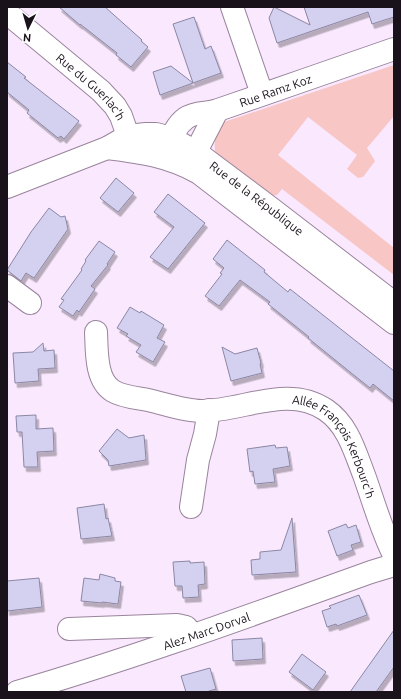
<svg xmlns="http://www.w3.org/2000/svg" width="401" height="699" viewBox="0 0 401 699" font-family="Ubuntu,sans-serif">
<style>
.green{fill:#f7c6c5}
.building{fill:#d4d0ef;stroke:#8b87a4;filter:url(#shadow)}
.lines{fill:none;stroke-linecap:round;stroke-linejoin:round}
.minor-casing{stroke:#99849c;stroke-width:24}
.minor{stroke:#fff;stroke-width:22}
.labels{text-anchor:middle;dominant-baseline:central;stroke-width:4;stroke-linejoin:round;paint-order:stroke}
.street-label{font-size:12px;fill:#1a121b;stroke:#fff}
</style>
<defs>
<filter id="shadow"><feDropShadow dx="2.5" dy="4.5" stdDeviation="0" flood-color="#0004"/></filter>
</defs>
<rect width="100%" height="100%" fill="#fae8fe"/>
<!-- green -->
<path class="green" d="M394 65V116L367 148 375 161 363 177 358 178 347 169 357 155 308 117 278 155 394 248V275L282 189 277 195 271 196 216 156C213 143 215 132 224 122Z"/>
<!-- building -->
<path class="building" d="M59 7H105L142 40 141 41 148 47 131 67 116 55 117 53 80 24V25Z
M274 7 310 25 304 7H394V17L372 24 368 12 277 43 269 18Z
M194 17 205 49 211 46 221 73 193 83 173 24Z
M7 62 26 77 24 78 79 121 64 139 61 136 58 138 27 113 29 110 7 92Z
M171 66 193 83 160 95 153 72Z
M116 178 134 193 118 212 100 198Z
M168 194 205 223 168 269 150 257 174 227 154 212Z
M49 208 61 217 65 216 68 229 34 278 26 273 21 281 7 270 31 232Z
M227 240 265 270 264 272 288 292 290 289 394 371V401L373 384 370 388 350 372 308 338 309 337 268 304 270 302 240 280 219 306 205 296 222 274 220 273 224 268 213 259Z
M99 241 115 252 107 264 108 265 91 286 95 289 79 312 77 310 73 316 59 307 64 300 61 299 82 270 81 269 86 261 85 260Z
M130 307 140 313 141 311 164 325 157 338 165 342 153 362 136 352 141 345 126 336 128 334 117 328Z
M43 343 44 351 54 350 55 368 38 369 39 381 15 383 13 353 33 352Z
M222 347 235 354 257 348 261 363 260 364 262 373 231 381Z
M36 415V429L53 428 54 451 37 452 38 467H24L22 432H17L16 416Z
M117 429 129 438 144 435 146 460 109 466 108 460 99 451Z
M275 445 276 448 287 447 290 466 273 469 275 482 255 484 253 471 250 472 247 449Z
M104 504 106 519 108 518 112 536 81 539 77 508Z
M292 518 296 572 252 575 251 560 260 559V552L281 550Z
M346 524 348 528 356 525 361 542 351 545 353 550 337 556 328 531Z
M190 561V563L204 562 205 584 198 585 199 597 183 598 182 586H175L173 562Z
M100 574 115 578V581L121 582 118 604 102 602V603L81 601 84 578 99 580Z
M39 578 42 607 7 611V581Z
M359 595 367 615 337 626 336 624 327 627 322 611 331 608 329 606Z
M394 630V667L376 692H350Z
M262 638 263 659 233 661 232 640Z
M302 654 326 672 313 690 289 672Z
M210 668 216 689 206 692H186L181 676Z"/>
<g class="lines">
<defs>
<g id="minor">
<path d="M232 7 262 94"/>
<path id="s1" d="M7 13 101 91 115 106 121 116 128 136"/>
<path d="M107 148C140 152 169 156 199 173L394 323"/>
<path id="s2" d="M166 151C171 139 175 126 186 118 196 111 208 114 218 110 277 90 335 69 394 49"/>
<path d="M189 165 217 111"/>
<path id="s3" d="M7 187 107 148 128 136 146 134H156L171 138 196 152 272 209 394 303"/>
<path d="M7 286 30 303"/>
<path id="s4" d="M96 332C97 350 95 380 113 391 123 397 138 398 148 400 166 404 184 411 202 411 243 411 288 384 326 410 348 425 355 452 364 475 373 500 382 532 394 555"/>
<path d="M191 507 198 460 205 434 209 410"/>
<path d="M69 629 177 625 186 627 193 635"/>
<path id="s5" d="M17 692C137 657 254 614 371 572L394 565"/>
</g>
</defs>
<!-- minor casing -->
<use href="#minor" class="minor-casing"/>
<!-- minor -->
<use href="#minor" class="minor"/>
</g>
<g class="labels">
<!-- street labels -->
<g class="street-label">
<text stroke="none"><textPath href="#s1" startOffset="112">Rue du Guerlac'h</textPath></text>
<text stroke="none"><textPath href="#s2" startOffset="133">Rue Ramz Koz</textPath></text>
<text stroke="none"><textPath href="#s3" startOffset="280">Rue de la République</textPath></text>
<text stroke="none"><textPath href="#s4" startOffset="315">Allée François Kerbourc'h</textPath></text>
<text stroke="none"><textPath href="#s5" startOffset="199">Alez Marc Dorval</textPath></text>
</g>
</g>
<!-- border -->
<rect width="401" height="699" fill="none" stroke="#1a121b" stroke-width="16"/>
<!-- north arrow -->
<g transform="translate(28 28) rotate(185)" stroke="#ffffff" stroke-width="3" paint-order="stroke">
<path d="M0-3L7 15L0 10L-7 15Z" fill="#1a121b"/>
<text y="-6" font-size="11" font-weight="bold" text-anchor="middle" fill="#1a121b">N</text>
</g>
</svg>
